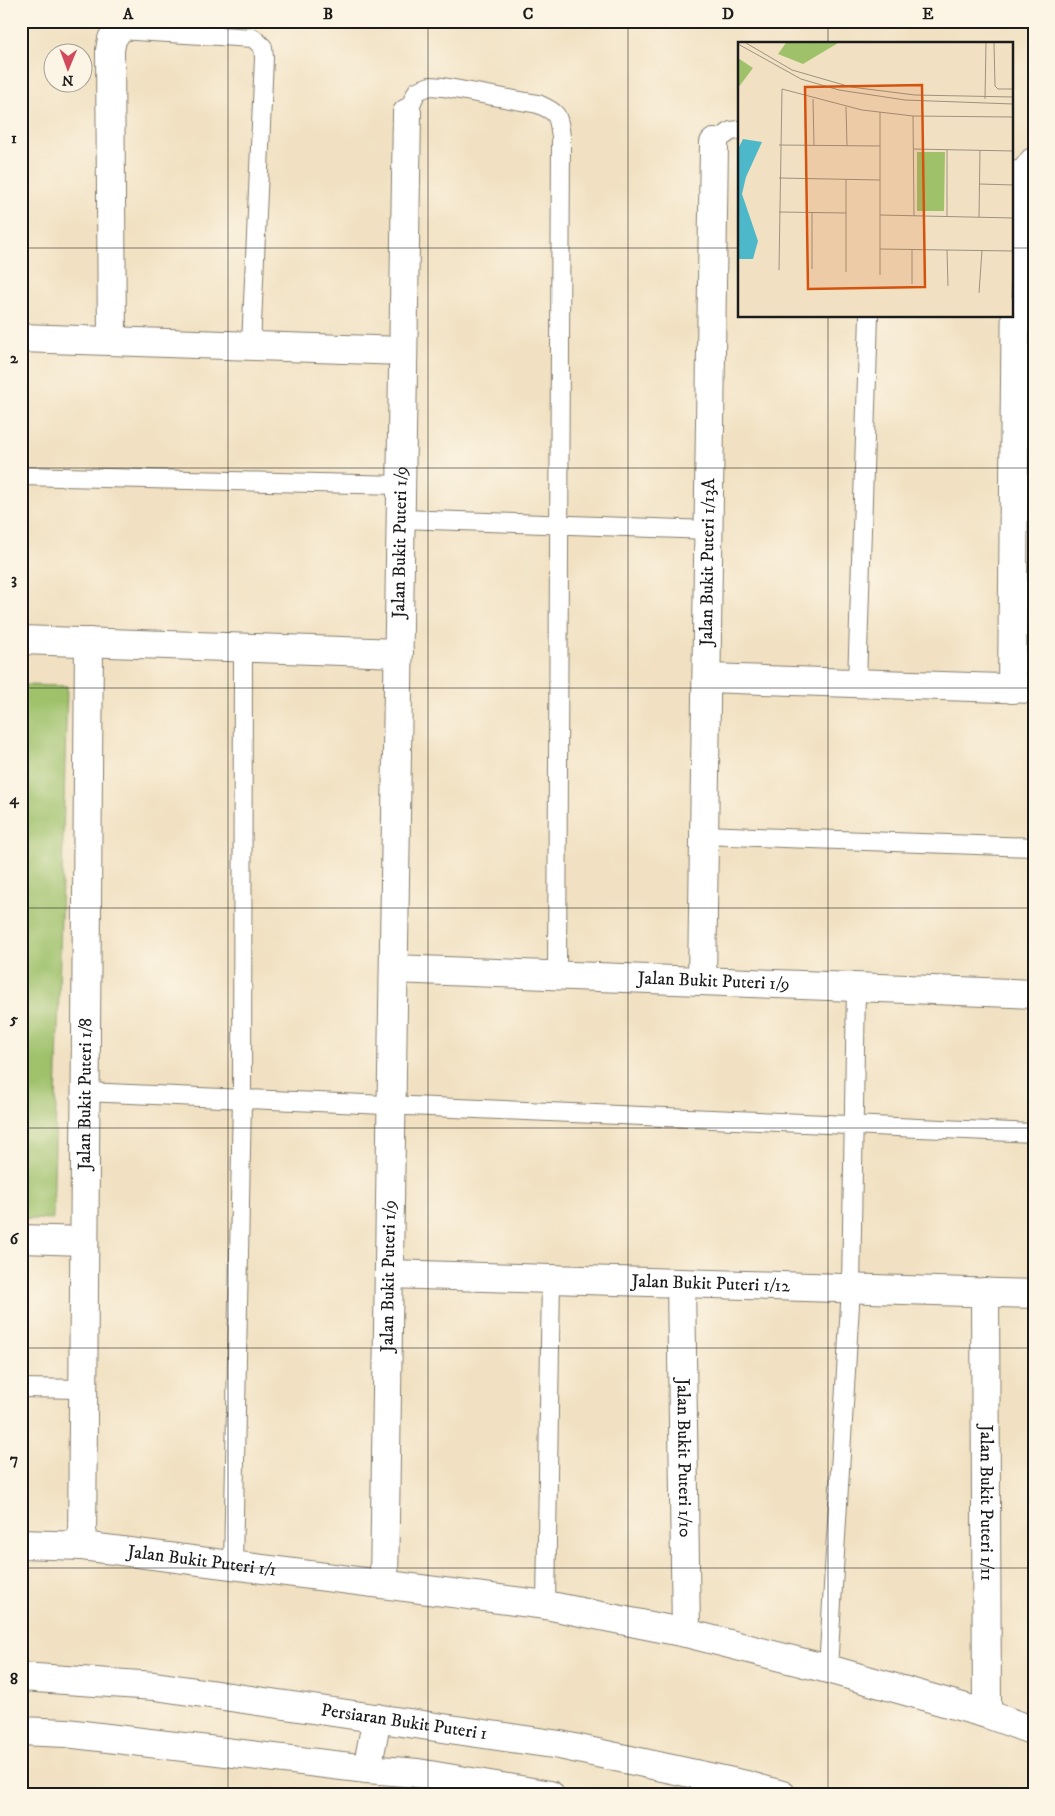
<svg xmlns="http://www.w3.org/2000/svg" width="1055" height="1816" viewBox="0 0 1055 1816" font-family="'IM FELL DW Pica',serif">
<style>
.green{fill:#9ec16a;stroke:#5d6e43}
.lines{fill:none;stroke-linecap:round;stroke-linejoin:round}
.lane-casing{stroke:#867e6f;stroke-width:20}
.street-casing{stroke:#867e6f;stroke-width:30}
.secondary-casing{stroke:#867e6f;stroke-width:30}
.lane{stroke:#fff;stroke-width:18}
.street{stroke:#fff;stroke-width:28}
.secondary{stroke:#fff;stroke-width:28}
.grid{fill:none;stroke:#1c1c1c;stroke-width:1;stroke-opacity:0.55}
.labels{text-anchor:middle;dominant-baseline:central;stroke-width:4.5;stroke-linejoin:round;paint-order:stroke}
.street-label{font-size:18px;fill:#1c1c1c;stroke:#fcf5e5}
.inset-road{fill:none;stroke:#9c9280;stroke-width:1}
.view{fill:#d4530e;fill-opacity:0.15;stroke:#d4530e;stroke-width:2.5}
.inset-edge{fill:none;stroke:#1c1c1c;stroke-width:2.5}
.neatline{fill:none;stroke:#1c1c1c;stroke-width:2}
.grid-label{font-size:16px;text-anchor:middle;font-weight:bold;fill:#1c1c1c}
</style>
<rect width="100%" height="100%" fill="#fcf5e5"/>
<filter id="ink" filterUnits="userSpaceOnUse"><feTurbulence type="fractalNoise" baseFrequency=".02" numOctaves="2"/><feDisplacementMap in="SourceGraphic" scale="10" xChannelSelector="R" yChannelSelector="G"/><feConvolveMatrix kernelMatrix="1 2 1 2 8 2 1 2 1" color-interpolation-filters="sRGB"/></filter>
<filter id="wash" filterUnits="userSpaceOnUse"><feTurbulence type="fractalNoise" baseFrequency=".0096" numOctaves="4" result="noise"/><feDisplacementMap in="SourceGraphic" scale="20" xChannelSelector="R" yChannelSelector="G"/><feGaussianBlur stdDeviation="1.12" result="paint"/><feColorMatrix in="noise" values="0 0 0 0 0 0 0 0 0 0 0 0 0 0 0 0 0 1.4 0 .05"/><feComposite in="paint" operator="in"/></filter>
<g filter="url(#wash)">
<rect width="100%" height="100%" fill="#f1e1c2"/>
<!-- green -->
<path class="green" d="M21 685 67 686 53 1219H21Z"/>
</g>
<g filter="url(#ink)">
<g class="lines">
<defs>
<path id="lane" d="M118 30 253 38 263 47 264 58 251 346
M407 113 417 91 430 86 443 87 538 104C559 113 558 115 561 137L557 975
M714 143 731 131 739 130
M1017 175 1030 158 1034 156
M21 476 401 485
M401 519 709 530
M857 683 869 316
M704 835 1034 847
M85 1092 1034 1133
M21 1388 83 1389
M233 1566 242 1098 243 648
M546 1605 551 1279
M828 1669 851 1288 856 987"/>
<g id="street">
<path d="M21 338 403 351"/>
<path d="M112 341 110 50 112 39 118 30"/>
<path d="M21 640 399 653"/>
<path d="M707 678 1034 689"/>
<path d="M1012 689 1017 175"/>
<path id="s1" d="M394 969 1034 994"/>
<path id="s2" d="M702 981 714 143"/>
<path d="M21 1239 84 1241"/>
<path id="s3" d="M389 1274 1034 1294"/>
<path id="s4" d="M681 1283 686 1633"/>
<path id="s5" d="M985 1292 987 1714"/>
<path id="s6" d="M21 1544 82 1546 546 1605 686 1633 828 1669 987 1714 1034 1731"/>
<path id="s7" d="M82 1546 89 642"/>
<path id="s8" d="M384 1584 407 113"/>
</g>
<g id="secondary">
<path id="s9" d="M21 1677 155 1686 560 1745 746 1785 782 1795"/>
<path d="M21 1731 66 1733 367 1769 418 1773 550 1795"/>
<path d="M367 1769 377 1718"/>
</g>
</defs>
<!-- lane casing -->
<use href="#lane" class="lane-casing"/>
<!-- street casing -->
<use href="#street" class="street-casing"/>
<!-- secondary casing -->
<use href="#secondary" class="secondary-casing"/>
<!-- lane -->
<use href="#lane" class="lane"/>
<!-- street -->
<use href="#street" class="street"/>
<!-- secondary -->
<use href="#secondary" class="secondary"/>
</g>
</g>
<!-- grid -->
<path class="grid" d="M228 21V1795M428 21V1795M628 21V1795M828 21V44M21 248H739M1011 248H1034M828 316V1795M21 468H1034M21 688H1034M21 908H1034M21 1128H1034M21 1348H1034M21 1568H1034"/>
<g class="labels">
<!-- street labels -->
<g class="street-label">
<text stroke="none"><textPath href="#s8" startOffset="1042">Jalan Bukit Puteri 1/9</textPath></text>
<text stroke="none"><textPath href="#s2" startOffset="419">Jalan Bukit Puteri 1/13A</textPath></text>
<text stroke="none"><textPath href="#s1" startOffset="320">Jalan Bukit Puteri 1/9</textPath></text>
<text stroke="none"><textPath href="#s7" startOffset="452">Jalan Bukit Puteri 1/8</textPath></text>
<text stroke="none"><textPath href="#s8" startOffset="308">Jalan Bukit Puteri 1/9</textPath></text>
<text stroke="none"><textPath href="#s3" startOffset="322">Jalan Bukit Puteri 1/12</textPath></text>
<text stroke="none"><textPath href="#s4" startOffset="175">Jalan Bukit Puteri 1/10</textPath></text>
<text stroke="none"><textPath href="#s5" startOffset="211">Jalan Bukit Puteri 1/11</textPath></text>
<text stroke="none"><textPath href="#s6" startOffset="182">Jalan Bukit Puteri 1/1</textPath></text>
<text stroke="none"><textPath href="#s9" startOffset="386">Persiaran Bukit Puteri 1</textPath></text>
</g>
</g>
<!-- overview -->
<g transform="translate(738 42)">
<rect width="275" height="275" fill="#f1e1c2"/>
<path d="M48 1H100L65 22 40 12ZM0 16 15 26 0 46ZM179 110H207L206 169H179Z" fill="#9ec16a"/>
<path d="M5 97 24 100 8 135 4 152 20 199 15 217H0V107Z" fill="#4db8c9"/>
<path class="inset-road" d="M8 1 54 28 113 45 177 53 275 55M256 1 257 44 260 47H275M0 2 63 37 101 48 167 58 275 62M75 57 76 103M247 57 248 1M108 65 109 104M142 70V233M175 74 176 174M41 103 142 104M176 107 275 109M41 136 142 138M108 137V230M242 142 275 143M41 170 108 171M74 170V227M142 173 275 176M209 174V108M241 175 242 108M142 207 275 209M174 207V242M209 208 210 244M41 228 44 47 124 68 175 74 275 75M241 251 244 208M274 256 275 215"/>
<path class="view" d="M184 43 187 245 70 247 67 45Z"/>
<rect width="275" height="275" class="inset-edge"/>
</g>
<!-- margin -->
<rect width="1055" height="1816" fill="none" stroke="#fcf5e5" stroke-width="55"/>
<!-- north arrow -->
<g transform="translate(68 68) rotate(181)"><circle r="24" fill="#fcf5e5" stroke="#a29e95"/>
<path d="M0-4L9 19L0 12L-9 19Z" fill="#d1495b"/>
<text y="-8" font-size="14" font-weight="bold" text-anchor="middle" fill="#1c1c1c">N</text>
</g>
<rect x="28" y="28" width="1000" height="1760" class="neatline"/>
<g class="grid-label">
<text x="128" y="19">A</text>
<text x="328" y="19">B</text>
<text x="528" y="19">C</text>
<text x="728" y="19">D</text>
<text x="928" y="19">E</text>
<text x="14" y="143">1</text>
<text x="14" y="363">2</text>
<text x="14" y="584">3</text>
<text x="14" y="804">4</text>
<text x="14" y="1024">5</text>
<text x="14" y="1244">6</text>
<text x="14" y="1464">7</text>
<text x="14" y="1684">8</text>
</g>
</svg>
